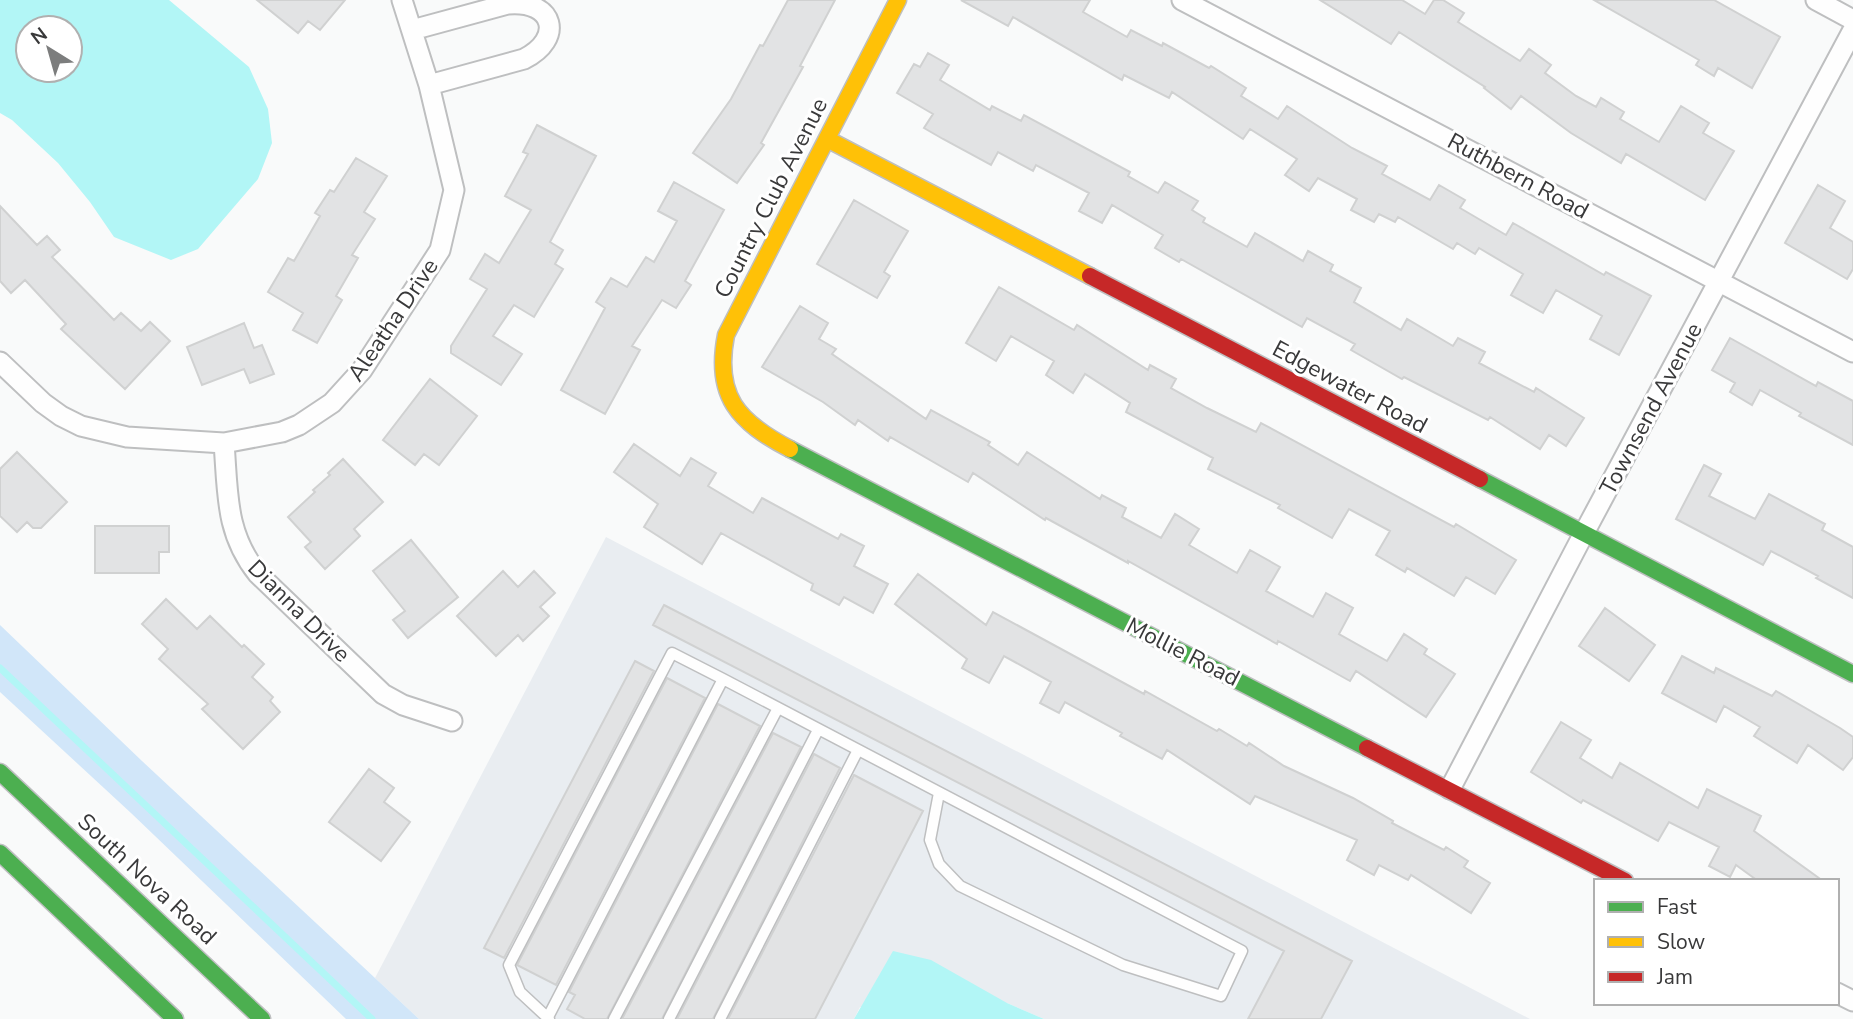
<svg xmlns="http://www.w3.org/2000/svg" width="1853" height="1019" viewBox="0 0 1853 1019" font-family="'Nunito Sans',sans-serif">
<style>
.built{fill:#e9edf1}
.green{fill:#d1e6f9}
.water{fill:#b2f6f6;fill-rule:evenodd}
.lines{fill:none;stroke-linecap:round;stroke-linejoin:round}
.stream{stroke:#b2f6f6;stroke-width:7}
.building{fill:#e2e3e4;stroke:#d0d1d1;stroke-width:2}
.lane-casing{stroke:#bebfc0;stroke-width:13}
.street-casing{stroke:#bebfc0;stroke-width:23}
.fast-casing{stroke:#bebfc0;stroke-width:19}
.slow-casing{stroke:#bebfc0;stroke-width:19}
.jam-casing{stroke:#bebfc0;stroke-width:19}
.lane{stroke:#fefefe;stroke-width:10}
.street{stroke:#fefefe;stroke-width:19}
.fast{stroke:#4caf50;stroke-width:16}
.slow{stroke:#ffc107;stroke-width:16}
.jam{stroke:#c62828;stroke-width:16}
.labels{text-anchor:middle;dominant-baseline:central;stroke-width:6;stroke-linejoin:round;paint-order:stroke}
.street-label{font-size:23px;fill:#39393a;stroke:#fff}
</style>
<rect width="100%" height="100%" fill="#f9fafa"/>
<!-- built -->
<path class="built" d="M606 537 1530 1019H1044L1007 1003 860 1007 854 1019H419L375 978Z"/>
<!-- green -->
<path class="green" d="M0 625 142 761 419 1019H346L131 813 0 692Z"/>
<!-- water -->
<path class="water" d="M0 0H169L249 67 268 109 272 143 258 179 198 249 171 260 114 237 90 202 58 163 12 120 0 113ZM28 28H70V70H28Z
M893 951 931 960 1007 1003 1044 1019H854Z"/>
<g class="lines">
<!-- stream -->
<path class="stream" d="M0 668 372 1019"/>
</g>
<!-- building -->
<path class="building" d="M257 0H345L320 30 308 21 298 33Z
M788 0H835L800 66 803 67 761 143 764 145 737 183 693 153 731 99 760 45 763 46Z
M961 0H1090L1083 12 1127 37 1131 30 1162 46 1163 43 1209 68 1211 66 1246 88 1241 96 1278 119 1287 106 1352 148 1387 166 1382 174 1430 200 1439 185 1465 200 1460 208 1506 235 1513 223 1604 275 1606 272 1651 296 1619 355 1590 339 1602 316 1556 290 1543 313 1511 295 1523 274 1479 248 1475 254 1457 243 1453 249 1398 217 1395 222 1379 214 1374 222 1351 210 1357 199 1318 178 1309 191 1285 175 1297 159 1250 129 1243 139 1172 92 1169 98 1124 75 1122 80 1013 17 1008 26Z
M1320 0H1402L1425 14 1434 0H1443L1464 13 1458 22 1520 61 1529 49 1551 65 1545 73 1576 96 1596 107 1601 98 1624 112 1620 119 1659 142 1681 106 1709 123 1703 133 1734 151 1705 200 1626 154 1621 163 1571 133 1521 96 1511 109 1484 88 1485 87 1399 32 1391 44Z
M1594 0H1714L1780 37 1752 88 1718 68 1714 76 1696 65 1699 60Z
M928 53 949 65 940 80 990 110 992 106 1021 121 1024 115 1130 172 1128 176 1158 193 1165 182 1198 201 1192 210 1205 218 1203 222 1247 247 1255 233 1303 261 1308 251 1333 265 1330 271 1361 288 1354 302 1401 330 1407 319 1453 346 1458 338 1485 352 1479 363 1534 392 1536 388 1584 418 1566 446 1549 435 1540 449 1490 417 1488 420 1404 377 1402 379 1351 350 1355 344 1307 318 1302 327 1181 259 1179 262 1155 248 1163 235 1112 205 1102 223 1079 211 1089 193 1036 165 1033 171 998 152 991 165 943 139 924 128 933 114 897 93 914 64 920 67Z
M537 125 596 156 550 242 563 250 555 264 563 269 534 317 514 305 493 336 522 354 501 385 451 353V346L487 289 470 279 485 254 499 263 531 210 505 196 528 154 523 152Z
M356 158 387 176 364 212 375 219 352 255 358 258 336 296 342 300 317 343 293 330 303 313 268 292 288 258 294 261 320 216 315 213 330 190 334 192Z
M674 182 724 210 685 281 691 285 676 308 662 300 632 346 640 350 605 414 561 390 605 308 596 302 611 278 627 287 646 257 654 262 677 221 658 211Z
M1818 185 1845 201 1830 228 1853 242V269L1847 279 1785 243Z
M854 200 908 231 884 272 890 276 877 298 817 264Z
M0 206 37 245 47 236 60 250 52 257 114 320 121 313 141 331 150 322 170 341 125 389 61 329 66 324 25 280 11 293 0 281Z
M999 287 1074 330 1077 325 1148 370 1150 365 1176 379 1171 388 1207 408 1256 432 1261 423 1454 527 1456 524 1516 560 1495 594 1466 577 1454 596 1407 568 1405 572 1376 555 1390 531 1349 509 1332 538 1278 508 1280 505 1208 469 1213 458 1126 412 1130 403 1085 374 1073 393 1046 375 1054 361 1011 336 996 361 966 343Z
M800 306 828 323 819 339 836 349 832 354 926 419 931 410 990 442 988 445 1018 465 1027 452 1100 499 1102 495 1126 508 1122 517 1161 538 1175 514 1199 529 1189 545 1237 573 1250 550 1280 567 1266 591 1313 617 1326 593 1353 608 1339 634 1387 661 1404 634 1427 649 1424 654 1455 674 1426 717 1356 671 1350 681 1278 641 1277 644 1128 561V563L1046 518 1045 520 973 473 968 482 890 437 888 441 858 420 855 425 823 402 762 367Z
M244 323 254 348 262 345 274 374 250 383 244 369 202 385 187 347Z
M1730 338 1816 386 1818 382 1853 401V445L1799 416 1801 413 1760 390 1752 405 1730 392 1735 383 1712 370Z
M430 379 477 416 439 465 424 454 415 465 383 440Z
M634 444 680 476 691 458 716 473 708 486 753 513 762 498 838 539 841 534 864 546 854 566 888 584 873 613 844 597 839 605 811 590 813 584 721 533 702 564 644 527 658 504 614 472Z
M17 452 67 502 41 528H33L27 522 17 532 0 516V469Z
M343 459 383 502 354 529 360 536 325 569 305 547 311 542 288 517 315 492 313 490 330 475 328 473Z
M1704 465 1721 474 1709 496 1755 519 1769 494 1825 524 1822 530 1853 547V598L1816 578 1818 576 1771 551 1763 565 1676 519Z
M95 526H169V552H159V573H95Z
M411 540 458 597 408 638 393 620 405 611 373 571Z
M503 571 518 587 534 571 555 593 540 607 549 616 523 641 518 635 496 656 457 616Z
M918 574 986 625 993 612 1144 694 1145 691 1217 731 1219 729 1247 746 1249 743 1284 766 1353 798 1393 821 1392 823 1444 850 1446 847 1468 861 1464 867 1490 883 1471 913 1411 875 1408 880 1379 865 1374 875 1347 860 1357 840 1255 796 1250 804 1167 750 1162 759 1120 736 1122 733 1065 702 1059 713 1040 703 1051 682 1004 656 989 683 962 668 967 659 895 604Z
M166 599 197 629 210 616 242 647 244 645 264 664 252 677 273 697 270 701 280 712 243 749 202 709 208 704 159 659 168 649 142 624Z
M664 605 1352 961 1321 1019H1248L1284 951 653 625Z
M1605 608 1655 645 1629 681 1579 646Z
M1682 656 1714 673 1716 668 1772 696 1776 691 1840 728 1853 737V757L1843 770 1808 745 1797 763 1754 736 1760 727 1724 706 1716 722 1662 693Z
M635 661 654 671 504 958 484 948Z
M667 678 705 698 556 985 517 965Z
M718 704 760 726 607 1019H585L567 1009 575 995 569 992Z
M1561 722 1591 740 1580 758 1612 778 1620 763 1698 808 1707 789 1761 816 1754 831 1823 881H1758L1736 865 1730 877 1709 866 1719 847 1669 822 1658 841 1583 800 1581 803 1531 772Z
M773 733 801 747 662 1019H622Z
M814 754 840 768 713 1019H677Z
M369 769 394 788 384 802 410 822 381 861 329 822Z
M854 775 923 811 815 1019H728Z"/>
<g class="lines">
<defs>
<path id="lane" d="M548 1017 723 679
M549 1019 520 992 509 965 672 653 723 679 1242 951 1221 996 1123 965 960 886 939 864 930 840 939 793
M614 1019 778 708
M669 1019 818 730
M720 1019 858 750"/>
<path id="street" d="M1182 0 1853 352
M1816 0 1853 20
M412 30 508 4C555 0 564 39 524 59L429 85
M0 362 43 403 61 416 81 426 127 437 224 443 282 432 299 425 332 403 362 370 440 250 454 190 429 85 402 0
M224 443C228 493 225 533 258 574L383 694 403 705 452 721
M1450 789 1583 535 1853 30
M1837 993 1853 1001"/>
<path id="fast" d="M790 449 1367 748
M1480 479 1853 674
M0 772 262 1019
M0 853 175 1019"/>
<path id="slow" d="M827 139 1090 276
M790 449C738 422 714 396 726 335L898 0"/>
<path id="jam" d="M1090 276 1480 479
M1367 748 1625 881"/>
</defs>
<!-- lane casing -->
<use href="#lane" class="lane-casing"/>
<!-- street casing -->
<use href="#street" class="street-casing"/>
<!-- fast casing -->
<use href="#fast" class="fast-casing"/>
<!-- slow casing -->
<use href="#slow" class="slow-casing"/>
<!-- jam casing -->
<use href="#jam" class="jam-casing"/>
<!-- lane -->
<use href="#lane" class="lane"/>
<!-- street -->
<use href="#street" class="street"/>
<!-- fast -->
<use href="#fast" class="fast"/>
<!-- slow -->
<use href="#slow" class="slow"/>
<!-- jam -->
<use href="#jam" class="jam"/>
</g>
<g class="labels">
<!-- street labels -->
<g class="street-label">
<text transform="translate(1518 176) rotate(28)">Ruthbern Road</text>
<text transform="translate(771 198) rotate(-63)">Country Club Avenue</text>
<text transform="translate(393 320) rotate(-56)">Aleatha Drive</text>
<text transform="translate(1350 387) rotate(28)">Edgewater Road</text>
<text transform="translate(1651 409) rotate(-62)">Townsend Avenue</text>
<text transform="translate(299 611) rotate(45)">Dianna Drive</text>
<text transform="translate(1183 652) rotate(27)">Mollie Road</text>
<text transform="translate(147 879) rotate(43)">South Nova Road</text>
</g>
</g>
<!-- legend -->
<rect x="1594" y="879" width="245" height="126" fill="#ffffff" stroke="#b0b0b0" stroke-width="2"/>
<rect x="1608" y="902" width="35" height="10" fill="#4caf50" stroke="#b0b0b0" stroke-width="2"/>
<text x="1657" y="914" font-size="21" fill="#39393a">Fast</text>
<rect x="1608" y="937" width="35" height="10" fill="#ffc107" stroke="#b0b0b0" stroke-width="2"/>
<text x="1657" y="949" font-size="21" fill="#39393a">Slow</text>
<rect x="1608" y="972" width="35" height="10" fill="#c62828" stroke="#b0b0b0" stroke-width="2"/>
<text x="1657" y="984" font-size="21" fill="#39393a">Jam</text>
<!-- north arrow -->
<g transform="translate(49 49) rotate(323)"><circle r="33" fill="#ffffff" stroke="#b0b0b0" stroke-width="2"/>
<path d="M0-5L12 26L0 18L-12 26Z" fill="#7c7d7d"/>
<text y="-10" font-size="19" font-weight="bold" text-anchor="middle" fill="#39393a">N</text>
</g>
</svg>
